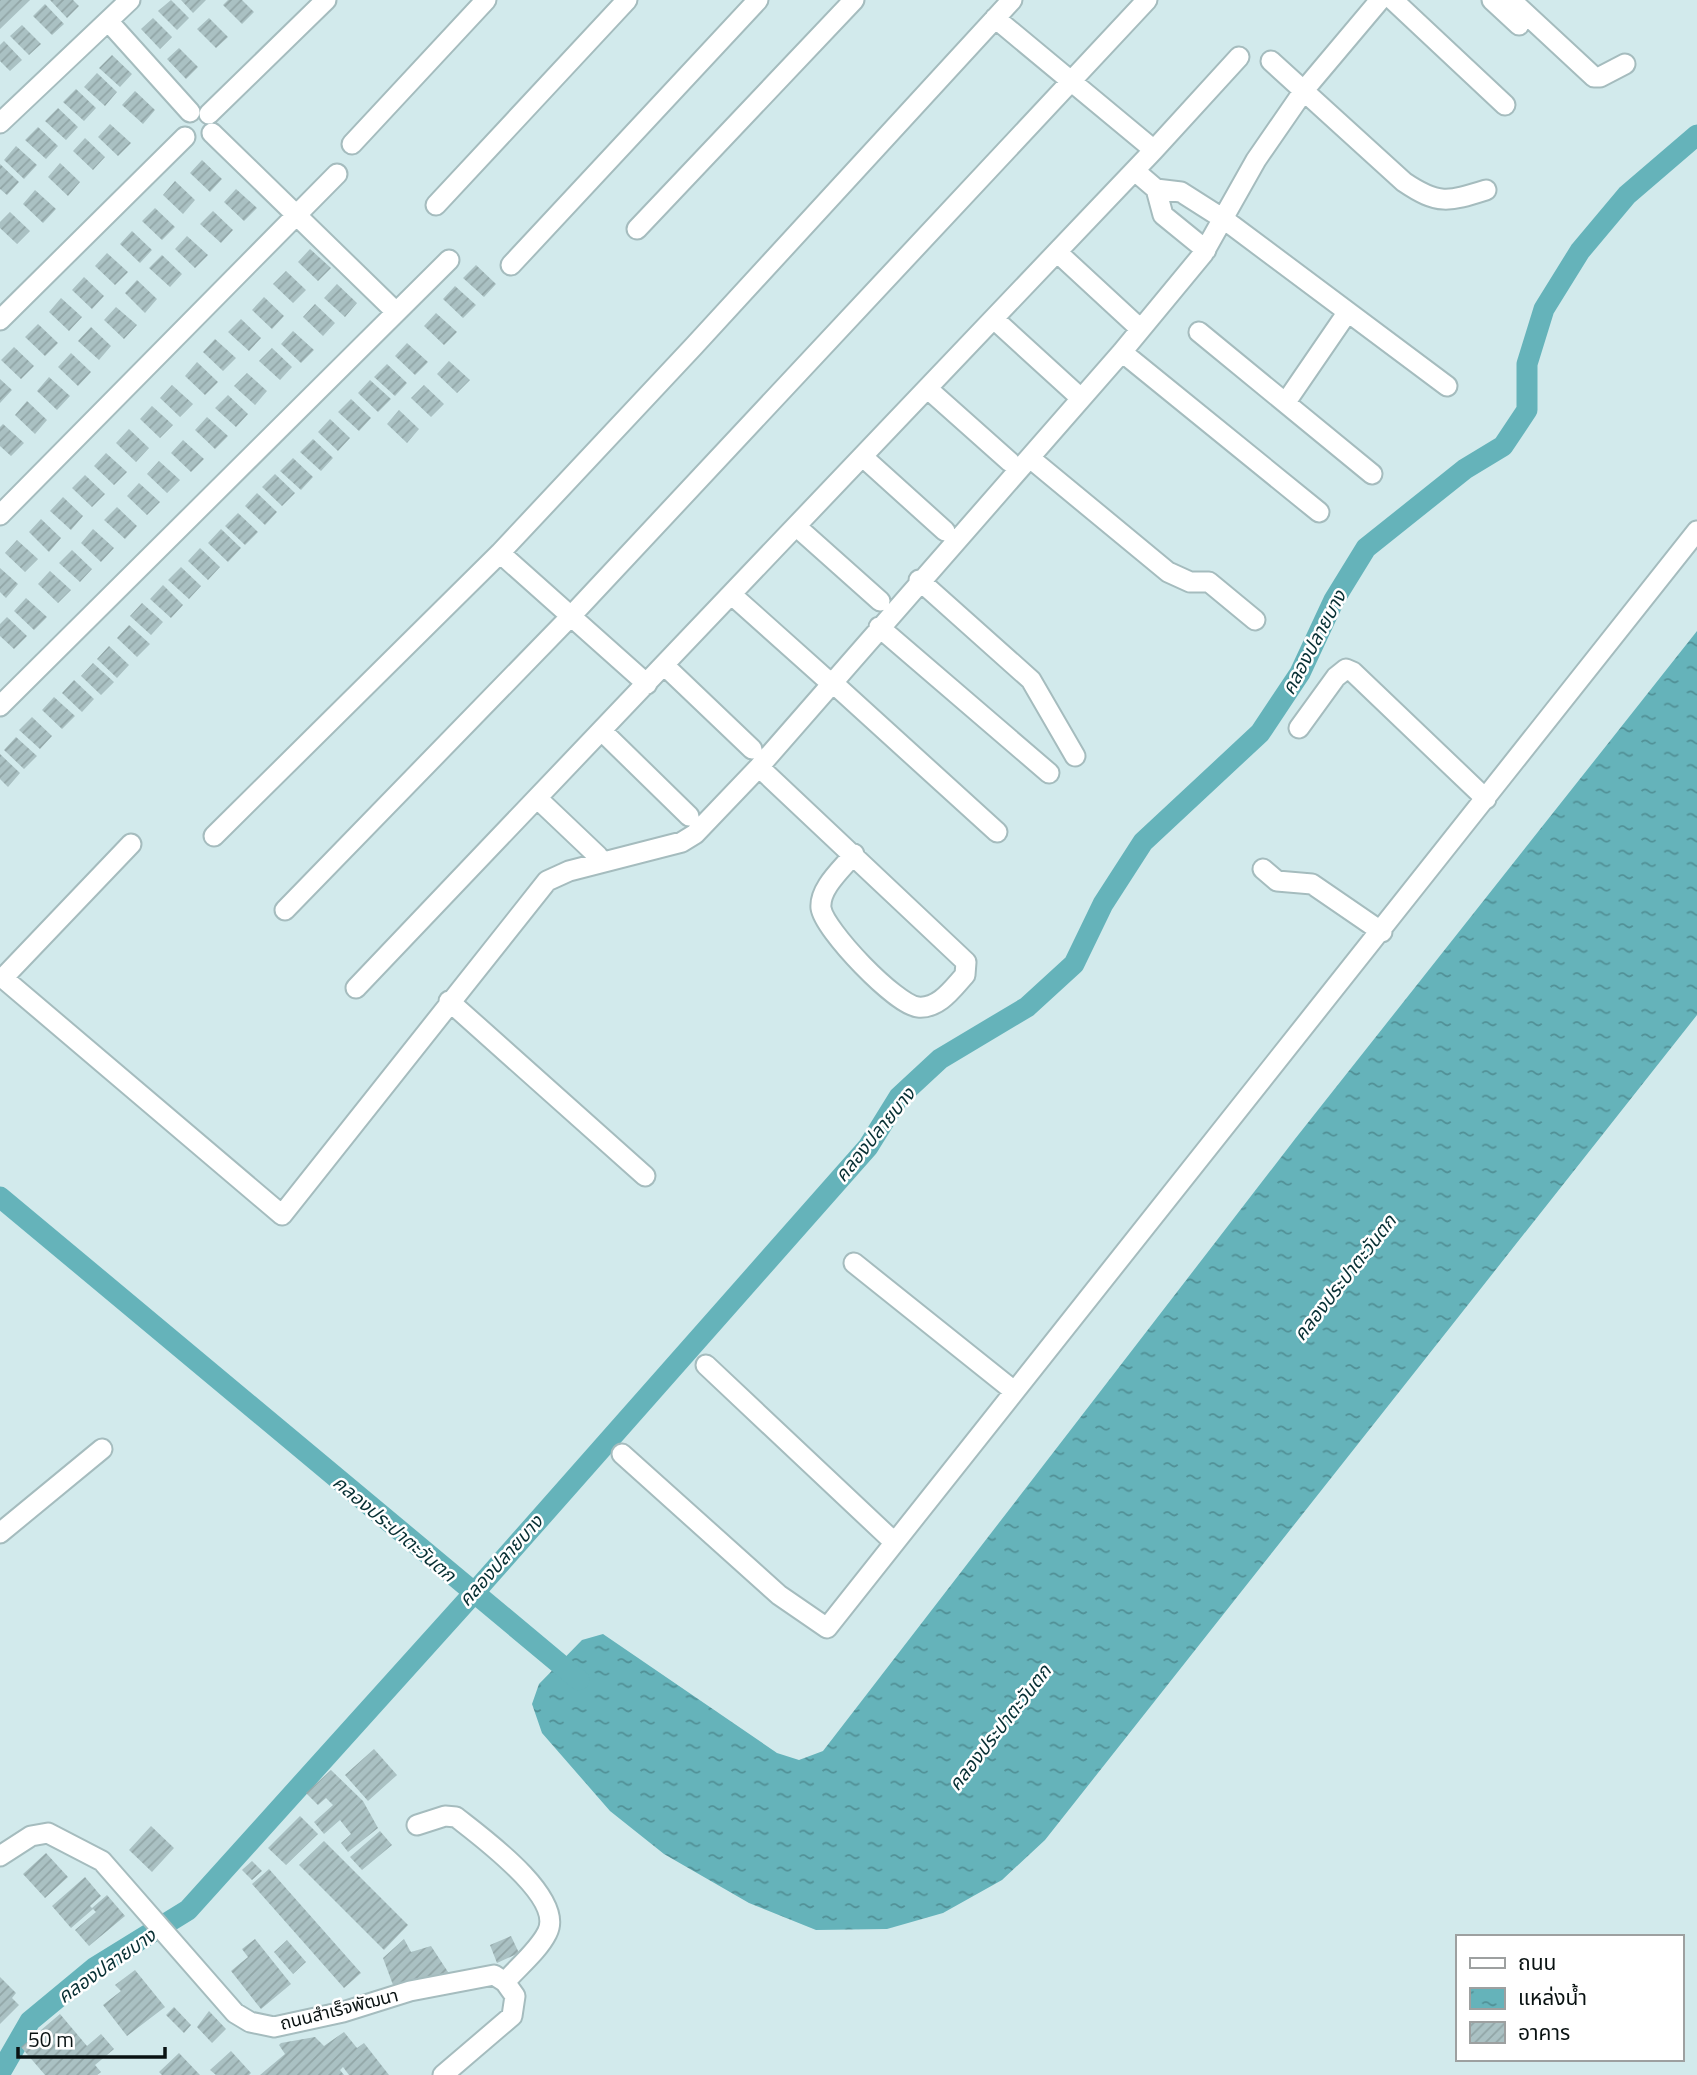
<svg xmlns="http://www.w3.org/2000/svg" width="1697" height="2075" viewBox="0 0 1697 2075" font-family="'Titillium Web','Noto Sans Thai',sans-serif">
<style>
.water{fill:url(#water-ripples)}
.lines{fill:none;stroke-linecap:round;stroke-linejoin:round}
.canal{stroke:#65b3ba;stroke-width:21}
.building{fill:url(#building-hatch)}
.minor-casing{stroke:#a5bcbe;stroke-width:23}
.minor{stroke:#fff;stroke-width:19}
.labels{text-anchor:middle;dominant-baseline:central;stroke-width:5;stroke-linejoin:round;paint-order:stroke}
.street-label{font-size:18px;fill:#091212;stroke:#fff}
.water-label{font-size:19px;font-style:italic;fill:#072f33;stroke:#fff}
</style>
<defs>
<pattern id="water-ripples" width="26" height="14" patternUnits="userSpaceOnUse" patternTransform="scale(1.75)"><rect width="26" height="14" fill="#65b3ba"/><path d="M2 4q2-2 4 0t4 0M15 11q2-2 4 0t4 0" fill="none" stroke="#519096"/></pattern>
<pattern id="building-hatch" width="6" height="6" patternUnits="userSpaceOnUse" patternTransform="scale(1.75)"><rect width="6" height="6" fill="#aac1c3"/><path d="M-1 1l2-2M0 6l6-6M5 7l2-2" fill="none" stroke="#91a5a6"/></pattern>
</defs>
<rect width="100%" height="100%" fill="#d2eaec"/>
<!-- water -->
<path class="water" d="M1697 631V1015L1045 1840 1002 1880 943 1913 887 1929 816 1930 749 1903 664 1854 610 1811 542 1733 532 1704 539 1684 582 1640 603 1634 777 1753 799 1760 823 1751 1295 1139Z"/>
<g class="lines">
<!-- canal -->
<path class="canal" d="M0 1197 579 1680
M0 2073 30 2021 94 1968 188 1910 473 1594 868 1147 899 1097 940 1059 1027 1007 1074 964 1103 904 1143 842 1260 733 1300 673 1334 600 1366 548 1465 469 1503 446 1527 410V364L1544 309 1580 251 1627 195 1697 135"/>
</g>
<!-- building -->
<path class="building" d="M0 0H30L0 29Z
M50 0H73L79 6 67 18Z
M171 0 189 18 177 30 158 11Z
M181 0H206L193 13Z
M228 0H242L254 12 242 24 223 5Z
M45 4 64 24 52 35 33 16Z
M153 18 172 37 160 49 141 29Z
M209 18 228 37 216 48 197 29Z
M22 25 41 44 29 55 10 36Z
M4 41 22 60 10 71 0 61V45Z
M179 48 198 67 186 79 167 59Z
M112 55 132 74 120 87 99 68Z
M97 73 117 92 105 106 84 87Z
M76 89 96 108 84 121 63 102Z
M135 91 155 110 143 124 122 105Z
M58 108 78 127 66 140 45 121Z
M110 124 131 143 118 156 98 137Z
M38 127 58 146 46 159 25 140Z
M85 138 105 157 93 170 73 151Z
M16 146 37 165 24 179 4 160Z
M202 160 222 179 210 192 190 173Z
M60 163 80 182 68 196 48 177Z
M0 164 19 182 7 195 0 189Z
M175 181 195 200 183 214 163 195Z
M236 189 257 208 244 221 224 202Z
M35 190 56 209 43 223 23 204Z
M155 208 175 227 162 240 142 221Z
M213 211 233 230 221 243 200 224Z
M10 212 30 231 17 244 0 228V222Z
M132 231 152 250 140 263 120 244Z
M187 236 208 255 195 268 175 249Z
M310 249 331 268 318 281 298 262Z
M107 253 128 272 115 285 95 266Z
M162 255 182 274 170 287 149 268Z
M476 265 496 284 484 297 463 278Z
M286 271 306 290 293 303 273 284Z
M84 277 104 296 92 309 72 290Z
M137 280 157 299 145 313 125 293Z
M337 284 357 303 345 317 324 298Z
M455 286 476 305 463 318 443 299Z
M264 297 284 316 272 329 252 310Z
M61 298 82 317 69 331 49 312Z
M315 304 335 323 323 336 303 317Z
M116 307 137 325 124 339 104 320Z
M436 313 457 332 444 345 424 326Z
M241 319 261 338 249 351 228 332Z
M38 324 58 343 45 356 25 337Z
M91 327 111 346 99 360 78 341Z
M293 331 314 350 301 363 281 344Z
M215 339 236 358 223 371 203 352Z
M407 343 428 362 415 375 395 356Z
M14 347 34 366 21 379 1 360Z
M272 348 292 367 280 380 259 361Z
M71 353 91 372 78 386 58 367Z
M449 361 470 380 457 393 437 374Z
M197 362 218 382 205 395 185 376Z
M387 364 407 383 395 396 374 377Z
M247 373 267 391 255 405 234 386Z
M49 377 70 396 57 410 37 391Z
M0 379 12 390 0 403Z
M370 380 391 399 378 412 358 393Z
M172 385 193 404 180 417 160 398Z
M424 385 444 404 431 417 411 398Z
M228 395 248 414 236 427 215 408Z
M351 399 371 418 359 431 338 412Z
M27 401 47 420 35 434 15 415Z
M152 406 173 425 160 438 140 419Z
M399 410 419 429 407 443 387 424Z
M207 417 228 436 215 449 195 430Z
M330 419 350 438 338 451 318 432Z
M3 424 24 443 11 456 0 446V427Z
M129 429 149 448 136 462 116 443Z
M313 439 333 458 321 471 300 452Z
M183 440 204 459 191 472 171 453Z
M106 453 127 472 114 485 94 466Z
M293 458 313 477 301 490 280 471Z
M159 461 180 480 167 493 147 474Z
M275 474 295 493 282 506 262 487Z
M85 475 105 494 92 507 72 488Z
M139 483 160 502 147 515 127 496Z
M257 493 277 512 265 525 245 506Z
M63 497 83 516 71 530 50 511Z
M117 507 137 526 125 539 104 520Z
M238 513 258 532 245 545 225 526Z
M41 519 61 538 49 552 29 532Z
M93 529 114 548 101 562 81 543Z
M221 529 241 548 228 562 208 543Z
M17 540 38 559 25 572 5 553Z
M200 548 220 567 208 580 188 561Z
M72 550 92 569 80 582 59 563Z
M181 567 201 586 189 599 168 580Z
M0 568 18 584 6 598 0 592Z
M50 571 71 590 58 603 38 584Z
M163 585 183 605 171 618 150 599Z
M26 598 47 617 34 630 14 611Z
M142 603 163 622 151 635 130 616Z
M7 617 27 636 14 649 0 636V624Z
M129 625 150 644 137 657 117 638Z
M109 646 129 665 117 678 97 659Z
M93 663 114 682 101 695 81 676Z
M74 680 94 699 82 712 62 693Z
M54 697 75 716 62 729 42 710Z
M32 717 52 736 40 749 19 730Z
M16 737 37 756 24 769 4 750Z
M0 754 20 773 8 787 0 779Z
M374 1749 397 1775 368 1801 345 1775Z
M331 1770 363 1801 378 1828 348 1852 341 1843 351 1834 340 1820 324 1834 314 1822 333 1805 326 1798 318 1805 306 1793Z
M300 1816 318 1834 286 1865 268 1848Z
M151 1826 174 1848 152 1872 129 1850Z
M380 1831 392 1845 362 1870 350 1857Z
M324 1841 408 1925 384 1950 299 1865Z
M46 1853 68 1877 45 1898 23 1874Z
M252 1861 262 1871 252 1880 242 1870Z
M269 1869 361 1973 344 1988 252 1884Z
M85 1877 101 1896 90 1906 93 1909 71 1928 52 1906Z
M107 1895 125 1916 89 1946 75 1930 96 1912 92 1908Z
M511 1936 519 1953 497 1963 490 1945Z
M255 1939 291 1984 261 2009 231 1971 248 1957 242 1949Z
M404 1939 411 1952 431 1946 450 1975 396 1993 383 1958Z
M287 1940 306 1962 293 1974 274 1952Z
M135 1970 165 2007 127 2036 103 2005 121 1991 115 1985Z
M0 1977 16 1993 12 1998 19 2005 0 2024Z
M174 2007 191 2025 184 2033 166 2015Z
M209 2011 226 2029 212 2043 197 2027Z
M60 2014 87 2046 101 2034 114 2049 95 2065 101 2072 97 2075H45L21 2047Z
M344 2032 357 2048 364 2043 389 2075H349L343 2067 340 2070 344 2075H260L285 2054 279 2045 281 2043 315 2037 324 2046Z
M231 2051 251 2073 249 2075H216L210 2070Z
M179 2053 200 2075H162L159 2072Z"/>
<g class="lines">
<defs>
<path id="minor" d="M1393 0 1505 105
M1492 0 1519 25
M1511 0 1594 77H1600L1625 64
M995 18 1154 150
M108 21 190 112
M1271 61 1404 182C1438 205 1448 202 1486 190
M209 114 326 0
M0 123 130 0
M212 133 396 312
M352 144 486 0
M1135 171 1156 189 1163 215 1206 250
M1156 189 1181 192 1225 220 1447 386
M436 205 627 0
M637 229 854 0
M1057 252 1136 325
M511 265 758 0
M994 319 1074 392
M0 320 185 137
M1199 332 1372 474
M1122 352 1319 512
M928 389 1010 462
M1286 402 1347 313
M863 457 945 531
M1030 458 1168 572 1190 582H1209L1255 620
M0 515 337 174
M797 527 880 601
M500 553 647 684
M919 580 1031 680 1075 756
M732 595 826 679
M879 627 1049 773
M665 666 752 749
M832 682 997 832
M0 706 449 260
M1299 728 1336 677 1346 669 1353 672 1486 799
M602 731 689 816
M759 767 966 962 965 975C953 988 939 1009 918 1007 896 1005 824 930 821 908 819 888 843 868 854 854
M538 799 598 856
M214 836 500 553 694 346 1012 0
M131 844 3 978 282 1215 547 881 569 871 682 842 695 834 759 767 1122 352 1203 254 1256 160 1305 89 1380 0
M1263 869 1277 881 1312 884 1382 932
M285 910 572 615 1147 0
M356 988 1154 150 1239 57
M449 1001 645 1176
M854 1263 1014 1391
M706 1365 894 1542
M622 1454 779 1595 827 1628 1697 531
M0 1533 102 1449
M417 1825 445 1816 456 1817C480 1836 566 1898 547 1933 538 1951 518 1967 505 1982
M0 1856 31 1836 48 1833 102 1861 235 2013 250 2022 274 2027 343 2012 410 1991 494 1975 505 1982 515 1996 512 2016 443 2075"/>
</defs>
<!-- minor casing -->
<use href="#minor" class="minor-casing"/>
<!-- minor -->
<use href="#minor" class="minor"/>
</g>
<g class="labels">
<!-- street labels -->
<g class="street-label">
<text transform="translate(339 2009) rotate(-14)">ถนนสำเร็จพัฒนา</text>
</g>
<!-- water labels -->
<g class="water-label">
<text transform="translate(1313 642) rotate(-62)">คลองปลายบาง</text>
<text transform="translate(874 1134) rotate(-51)">คลองปลายบาง</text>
<text transform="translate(1344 1277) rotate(-52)">คลองประปาตะวันตก</text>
<text transform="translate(395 1528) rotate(40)">คลองประปาตะวันตก</text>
<text transform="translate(500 1560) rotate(-48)">คลองปลายบาง</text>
<text transform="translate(999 1727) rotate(-52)">คลองประปาตะวันตก</text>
<text transform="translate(106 1965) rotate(-35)">คลองปลายบาง</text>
</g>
</g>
<!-- legend -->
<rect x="1456" y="1935" width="228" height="126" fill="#ffffff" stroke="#9da0a0" stroke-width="2"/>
<rect x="1470" y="1958" width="35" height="10" fill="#ffffff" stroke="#9da0a0" stroke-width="2"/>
<text x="1518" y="1970" font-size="21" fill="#091212">ถนน</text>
<rect x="1470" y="1988" width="35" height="21" fill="url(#water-ripples)" stroke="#9da0a0" stroke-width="2"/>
<text x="1518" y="2005" font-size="21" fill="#091212">แหล่งน้ำ</text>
<rect x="1470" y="2022" width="35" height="21" fill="url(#building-hatch)" stroke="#9da0a0" stroke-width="2"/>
<text x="1518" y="2040" font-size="21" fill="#091212">อาคาร</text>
<!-- scale -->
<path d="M18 2047v10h147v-10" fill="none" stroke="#091212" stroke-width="3.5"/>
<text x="28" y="2047" font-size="21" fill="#091212" stroke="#ffffff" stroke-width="5" paint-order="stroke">50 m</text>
</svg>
